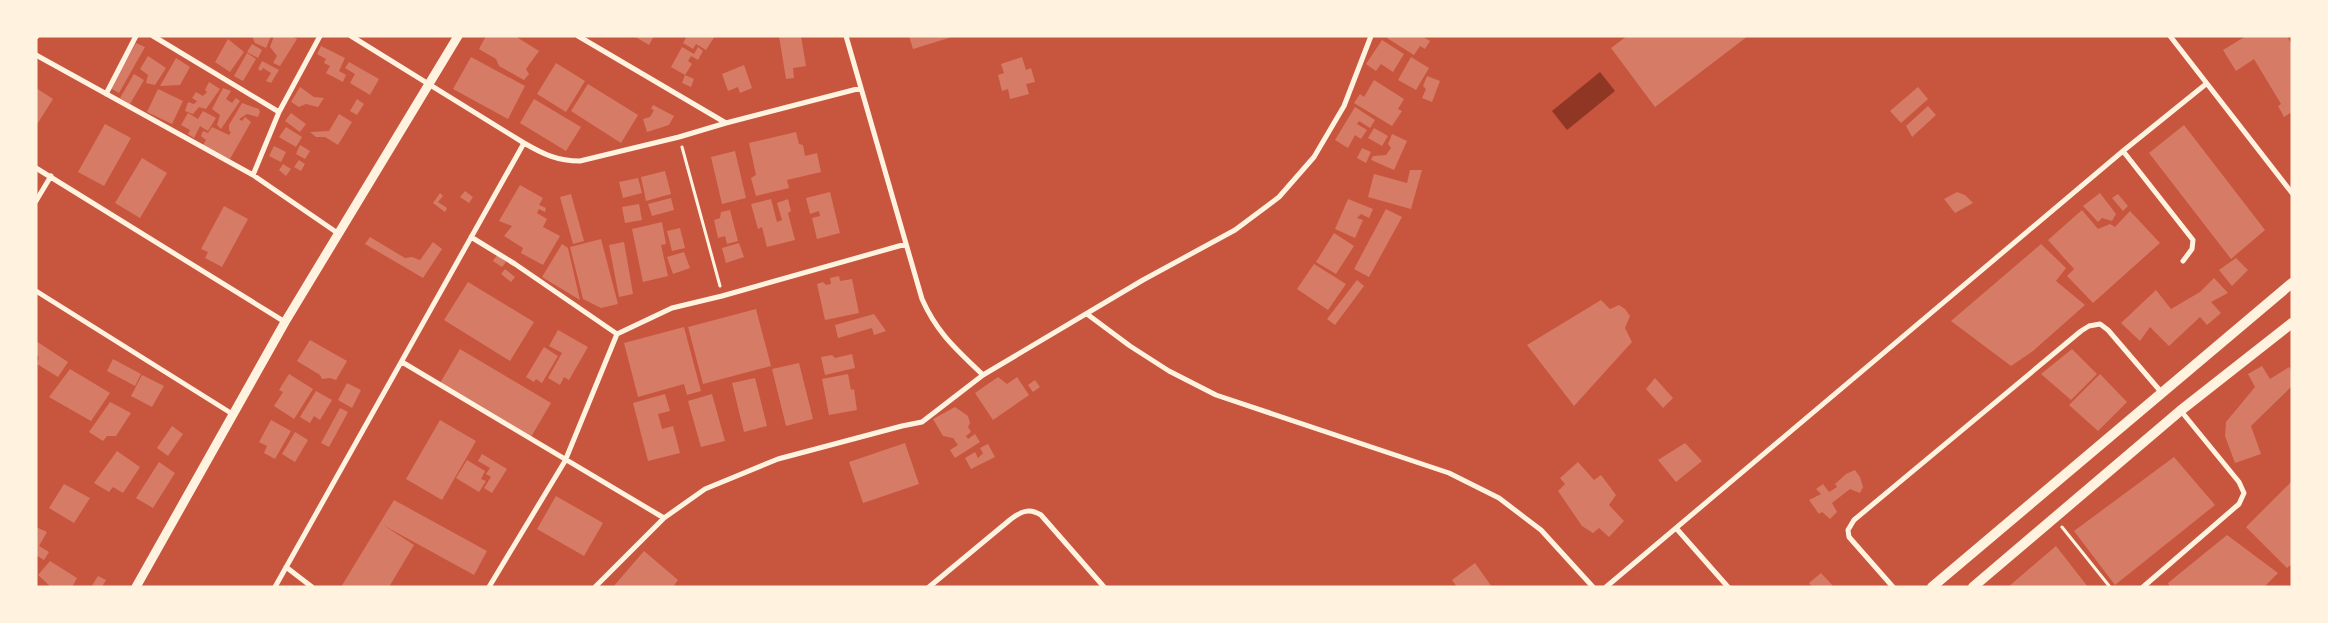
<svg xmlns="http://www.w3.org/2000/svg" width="2328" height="623" viewBox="0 0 2328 623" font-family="'PT Sans Narrow',sans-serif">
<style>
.water{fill:#8f3625}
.building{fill:#d67c66}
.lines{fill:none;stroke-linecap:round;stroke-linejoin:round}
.path{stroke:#fff3e0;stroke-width:3}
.minor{stroke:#fff3e0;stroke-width:5}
.tertiary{stroke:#fff3e0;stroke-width:9}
.secondary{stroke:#fff3e0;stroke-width:10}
</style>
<rect width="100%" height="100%" fill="#c8553d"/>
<!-- water -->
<path class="water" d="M1600 72 1615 91 1567 130 1552 111Z"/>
<!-- building -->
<path class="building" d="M252 36H271L266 48 255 43Z
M274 36H291L297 39 280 66 273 63 277 56 270 47Z
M486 36H515L539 51 526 69 529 74 524 80 499 66 496 59 479 49Z
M634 36H654L649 45Z
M687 36H715L706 50 696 44 693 49 683 43Z
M779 36H801L806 66 793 68 794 78 786 79Z
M909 36H952V37L913 49Z
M1388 36H1422L1430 41 1425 49 1420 46 1414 55 1387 38Z
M1627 36H1748L1655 107 1611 48Z
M2246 36H2287L2292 45V112L2284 117 2278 106 2281 104 2254 59 2236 71 2223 50Z
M228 39 244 52 230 72 215 62Z
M1382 40 1404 54 1393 72 1381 64 1376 71 1366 64Z
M136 43 145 47 119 93 110 88Z
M252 44 262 50 258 58 247 52Z
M321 46 345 58 339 71 346 75 343 82 326 73 330 66 324 63 326 59 317 54Z
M682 47 694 54 698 47 703 51 698 60 691 56 688 61 692 64 685 75 671 67Z
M247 53 256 59 243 81 234 76Z
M148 56 166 68 155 85 146 83 148 75 140 69Z
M471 57 525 86 508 119 453 89Z
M1022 57 1026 70 1031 68 1035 82 1026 84 1029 94 1010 99 1008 89 1002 91 998 75 1004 73 1001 64Z
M1411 57 1429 68 1416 90 1398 80Z
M176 58 190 67 180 85 160 86Z
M262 61 279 70 271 83 266 81 271 73 263 68 261 71 258 69Z
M349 62 379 79 370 95 350 83 355 74 345 68Z
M556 63 585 81 566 112 537 94Z
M744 65 752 88 740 93 738 87 728 91 722 74Z
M134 74 144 80 130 104 120 98Z
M685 75 694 79 691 87 682 83Z
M1427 76 1440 81 1432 102 1422 98 1426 89 1423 86Z
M1374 80 1404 99 1398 109 1402 111 1392 126 1354 103 1360 94 1364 97Z
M209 82 220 89 206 109 199 107 193 114 185 111 188 102 194 104 197 101 192 98 196 92 203 96 207 92 205 90Z
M588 84 638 115 621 143 571 111Z
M300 87 314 97 324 98 318 107 306 104 299 107 291 102Z
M1918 87 1928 99 1901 123 1890 111Z
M36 88 53 99 36 126Z
M223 88 231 91 226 99 232 103 236 98 240 101 221 129 217 125 220 115 212 109Z
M158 89 183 101 172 124 147 112Z
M357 99 364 104 357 115 350 111Z
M534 99 581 127 566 151 520 123Z
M242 103 259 109 260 112 258 117 247 114 239 119 242 121 245 117 251 122 230 159 203 145 206 140 201 136 203 131 208 133 212 127 229 135 231 132 229 131V125Z
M653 105 674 116 669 125 647 132 643 119 650 117 654 110 651 109Z
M1928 106 1936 115 1912 137 1906 126Z
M1355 107 1375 120 1370 128 1359 121 1357 124 1367 130 1361 139 1355 135 1348 148 1335 140Z
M203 111 216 118 208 131 200 126 194 138 188 134 190 130 181 125 188 113 198 119Z
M291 113 306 124 300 132 285 121Z
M339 114 352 122 338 145 325 137H316L310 132 329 131Z
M105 124 131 138 104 186 78 172Z
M2184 125 2265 230 2231 259 2149 153Z
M286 127 302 137 296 147 279 137Z
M1374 128 1388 136 1382 146 1368 138Z
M796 132 799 144 803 145 805 156 817 153 821 172 787 180 789 188 756 196 751 178 756 175 749 143Z
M1392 134 1407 141 1394 170 1371 160 1373 156 1386 155 1391 148 1388 144Z
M300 145 310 151 305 159 296 154Z
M274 146 286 152 281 162 269 156Z
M1362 148 1371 152 1366 163 1357 158Z
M735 151 746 198 722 204 711 157Z
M142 158 167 173 140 218 115 203Z
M299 160 305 164 301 171 294 167Z
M283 164 291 169 286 176 279 170Z
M1410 170H1422L1411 209 1368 197 1374 174 1407 183Z
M665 171 671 194 646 201 641 177Z
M638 178 642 193 623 198 619 182Z
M520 185 543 198 539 205 546 208 545 212 539 209 537 213 547 219 543 227 560 236 543 265 521 253 523 248 504 236 512 226 499 221Z
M465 191 473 197 469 203 460 197Z
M830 192 840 233 817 239 812 218 820 216 819 211 810 214 806 198Z
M1957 192 1965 195 1973 203 1955 213 1944 199Z
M440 193 443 196 438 202 447 208 445 212 433 203Z
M2100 193 2116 214 2112 221 2102 218 2098 222 2083 206Z
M571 194 584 241 573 244 560 197Z
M2118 194 2128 206 2123 211 2112 198Z
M671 198 674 210 652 216 648 204Z
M771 199 777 222 782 220 777 203 788 199 791 211 788 213 795 240 767 247 762 227 758 229 751 204Z
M1348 199 1373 209 1369 218 1361 214 1357 218 1363 220 1355 238 1335 229Z
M639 204 642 220 625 223 622 207Z
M224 206 248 219 222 267 205 258 208 252 201 249Z
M1386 209 1402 217 1369 277 1354 269Z
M730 210 738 241 727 244 725 236 718 238 714 220 720 218 721 212Z
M2082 210 2098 229 2110 224 2115 227 2130 211 2160 243 2093 303 2067 276 2074 269 2048 240Z
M662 222 666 244 661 245 668 276 643 282 632 229Z
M680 228 685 248 672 251 667 231Z
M1334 233 1354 246 1336 274 1316 262Z
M370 237 405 258 412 257 420 260 433 242 442 249 423 278 365 244Z
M601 239 618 304 601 308 583 299 570 247Z
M624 242 633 294 619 297 609 245Z
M739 243 744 257 726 263 722 248Z
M562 244 568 248 580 300 542 277Z
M2041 244 2066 268 2056 281 2085 305 2033 351 2011 366 1951 321Z
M684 252 690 268 673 274 667 257Z
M497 255 506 262 502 267 493 261Z
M2236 258 2248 270 2232 286 2219 270Z
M1314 264 1346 284 1328 310 1297 289Z
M505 269 515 277 511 282 501 274Z
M839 276 840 281 852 279 859 313 825 320 817 284 823 282 826 285 831 284 830 278Z
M2214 278 2228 293 2211 302 2221 313 2207 325 2200 317 2169 346 2150 327 2140 341 2121 323 2156 290 2171 309 2200 292Z
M1357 280 1364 286 1335 325 1327 319Z
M468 282 534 322 510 361 444 320Z
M1601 300 1610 309 1619 305 1625 309 1630 316 1625 328 1632 342 1574 406 1527 345Z
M756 309 771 366 703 384 688 327Z
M874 314 886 331 874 335 872 328 838 338 835 325Z
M684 327 701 391 687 395 684 384 638 397 624 343Z
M558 330 588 347 569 380 564 377 560 385 548 378 562 353 549 346Z
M310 340 347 361 336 380 330 378 322 379 320 375 297 361Z
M36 341 68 362 58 377 37 364 39 357 36 355Z
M544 347 558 356 542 383 536 379 534 382 526 377Z
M460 349 551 403 531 437 440 383Z
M2072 349 2097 374 2071 400 2041 374Z
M852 354 855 368 825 375 821 357 832 355 835 358Z
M113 359 141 374 135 386 107 371Z
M799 363 813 419 786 426 772 369Z
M2262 366 2270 379 2289 367 2292 371V386L2251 426 2261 454 2235 463 2225 436 2226 422 2255 387 2248 374Z
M70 369 110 393 91 421 49 397Z
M289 374 313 389 294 419 274 406 283 392 279 390Z
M848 374 851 390 854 389 857 410 829 415 822 379Z
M2100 374 2127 402 2098 431 2069 405Z
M142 375 164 386 152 407 131 396Z
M998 377 1007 384 1017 377 1029 395 993 420 975 393Z
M755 378 767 426 744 432 732 383Z
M1655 378 1673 398 1663 408 1646 389Z
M1035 380 1040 387 1033 392 1028 385Z
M347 383 361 390 352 408 338 400Z
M316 391 332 400 320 420 314 416 310 423 300 417Z
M665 394 670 411 658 414 662 429 673 426 680 453 648 461 633 403Z
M712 394 725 441 701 447 688 401Z
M110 402 131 413 116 436H107L103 441 89 432Z
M955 407 968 416 970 423 968 427 971 432 966 436 968 439 975 434 980 442 955 458 950 450 958 445 953 438 943 436 933 419Z
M340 408 348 412 329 447 321 443Z
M271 420 291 431 275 459 264 453 267 446 259 442Z
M440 420 476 441 442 500 406 479Z
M172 426 183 434 168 456 157 448Z
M295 432 308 440 295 462 282 454Z
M905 443 919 484 863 503 849 462Z
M1685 443 1702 461 1676 482 1658 460Z
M988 444 995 457 971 469 965 458 975 452 978 458 983 453 980 448Z
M117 451 140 467 123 493 113 487 109 492 94 483Z
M482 454 507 469 492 493 484 488 491 477 486 474 490 468 478 461Z
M2174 457 2215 505 2115 585 2074 531Z
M467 460 485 471 481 479 486 481 479 492 456 478Z
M159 462 175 473 153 508 136 498Z
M1578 462 1594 480 1601 475 1616 495 1609 505 1624 521 1609 537 1599 528 1593 533 1582 526 1558 491 1565 484 1560 478Z
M1855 470 1860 477 1863 487 1860 493 1850 489 1832 503 1837 512 1830 519 1822 512 1819 514 1809 500 1821 494 1816 489 1823 484 1829 492 1837 487 1835 484 1846 474Z
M2292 481V564L2287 568 2246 527Z
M64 484 90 498 74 523 49 508Z
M556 496 603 523 584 556 537 529Z
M394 500 487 551 474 575 383 525 414 545 389 587H341Z
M36 527 47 532 39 546 49 552 44 560 36 555Z
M2227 535 2278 573 2264 587H2170L2168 583Z
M2056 546 2088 587H2008Z
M644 551 678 580 673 587H613Z
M50 561 77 578 72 587H51L38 575Z
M1475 563 1492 587H1457L1452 580Z
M1821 573 1834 587H1812L1809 583Z
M98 576 106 580 102 587H91Z"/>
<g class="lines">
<!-- path -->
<path class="path" d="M682 147 720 286
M2062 527 2110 587"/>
<!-- minor -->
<path class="minor" d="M153 36 279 112
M351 36 524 143C543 154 557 161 580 161L679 137 726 123
M578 36 726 123 861 88
M846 36 922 299C937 333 956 349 983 375
M2170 36 2292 193
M36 37 37 36
M36 55 253 175 339 234
M106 94 136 36
M2123 151 2193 240 2192 249 2183 261
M36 168 285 322
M253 175 279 112 320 36
M36 201 51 176
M471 237 515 264 617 334 672 308 722 296 906 244
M36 291 234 415
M1087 314 1130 346 1169 371 1216 395 1449 473 1499 498 1541 530 1593 587
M402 362 664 518
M1676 528 1728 587
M286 567 312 587
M275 587 524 143
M489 587 565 461 617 334
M595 587 664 518 705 489 778 459 902 426 922 422 983 375 1143 280 1235 230 1279 197 1314 157 1344 106 1371 36
M929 587 1011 519C1022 511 1029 508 1041 515L1104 587
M1606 587 2123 151 2206 84
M1893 587 1849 537 1848 530 1854 520 2081 331 2089 326 2100 324 2108 330 2162 393
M2143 587 2239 504 2244 493 2239 482 2181 411"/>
<!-- tertiary -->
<path class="tertiary" d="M136 587 285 322 458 36"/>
<!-- secondary -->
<path class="secondary" d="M1932 587 2292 283
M1973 587 2180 411 2292 323"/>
</g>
<!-- border -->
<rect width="2328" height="623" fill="none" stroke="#fff3e0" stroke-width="75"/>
</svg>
